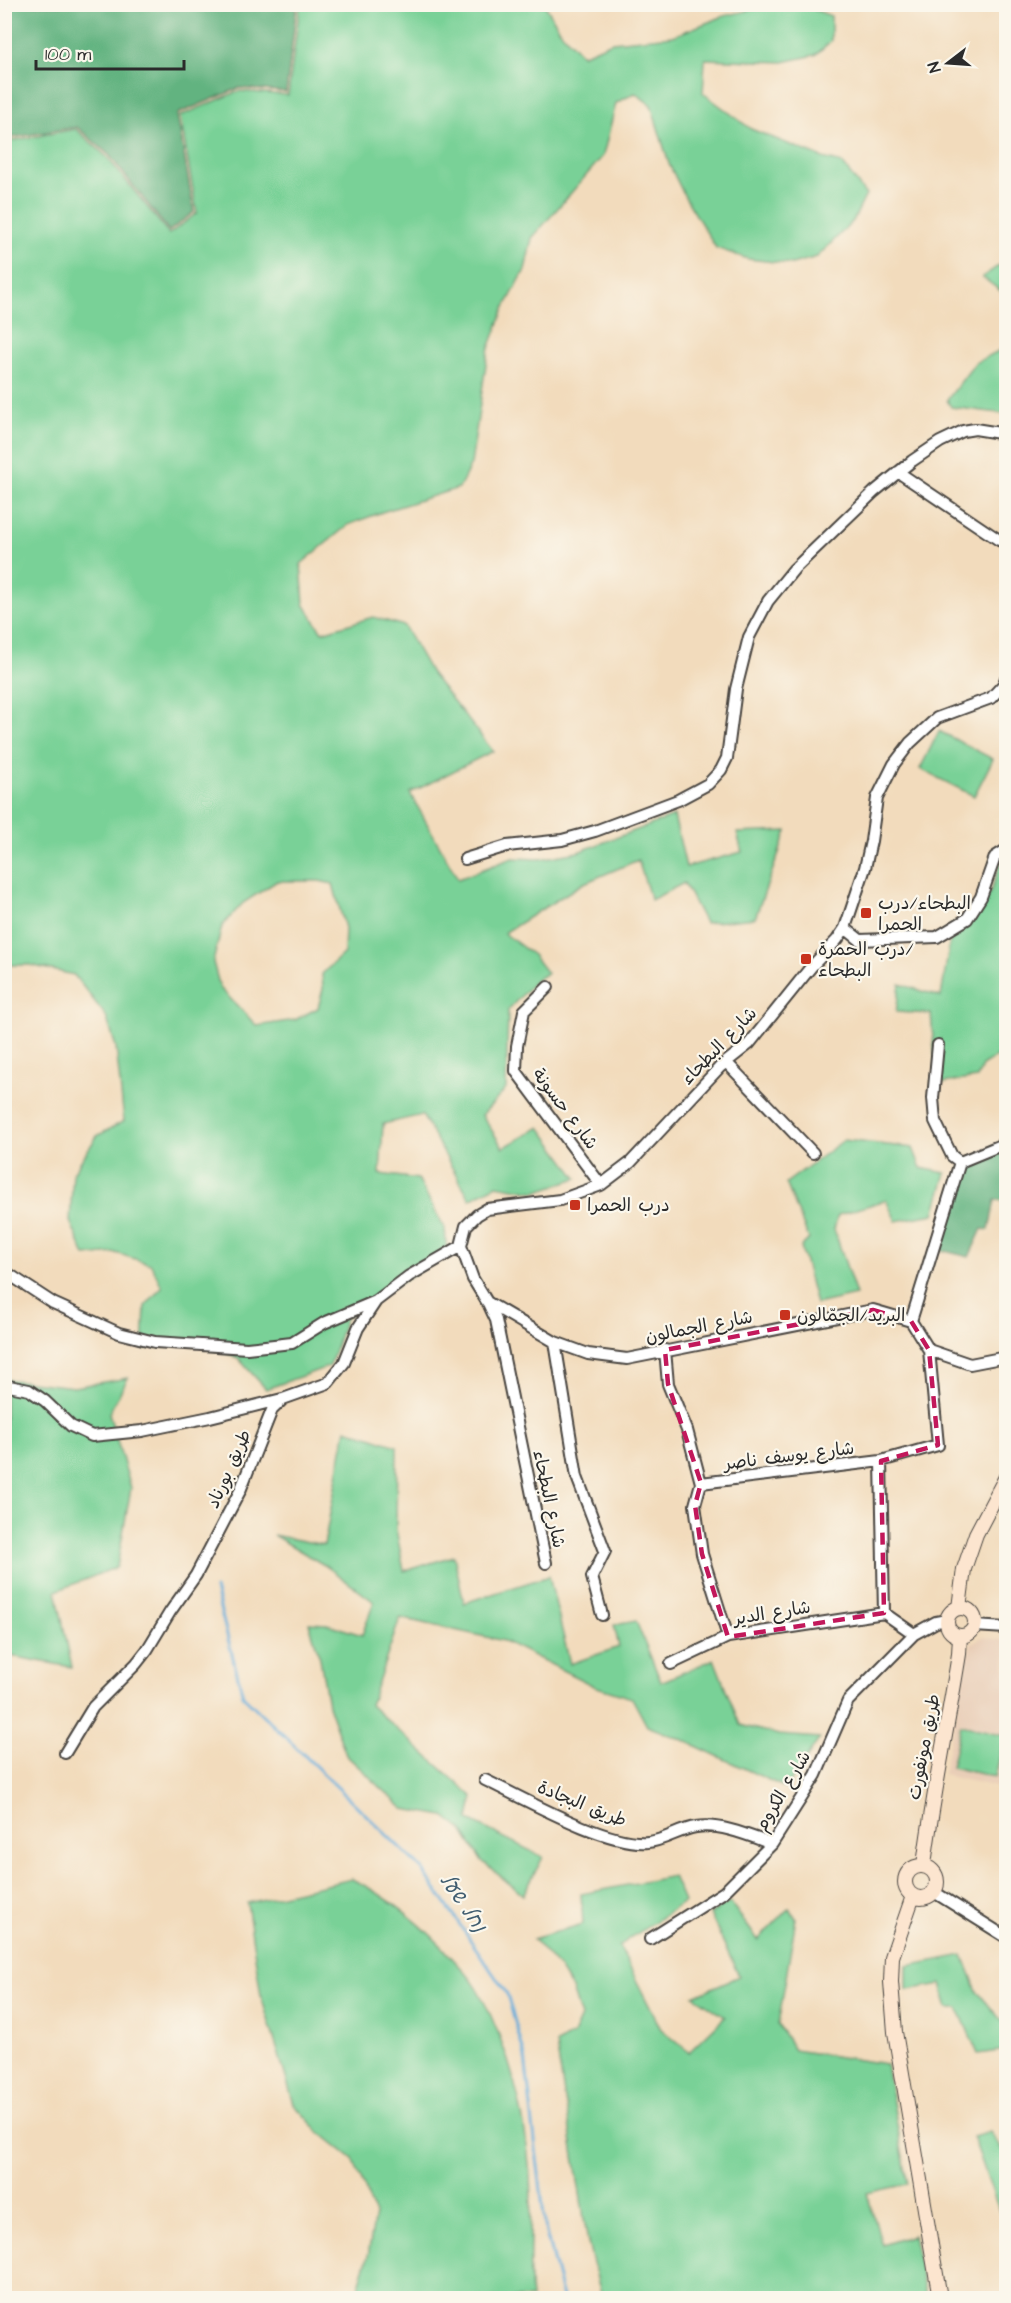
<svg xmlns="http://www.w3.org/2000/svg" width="1011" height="2303" viewBox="0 0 1011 2303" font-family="'Architects Daughter','Playpen Sans Arabic','Playpen Sans Hebrew',sans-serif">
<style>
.built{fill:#e9ceb7}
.green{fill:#79d197;stroke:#527e61;stroke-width:1.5;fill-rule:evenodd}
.forest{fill:#62b380;stroke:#466f56;stroke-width:1.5}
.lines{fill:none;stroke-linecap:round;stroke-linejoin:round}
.stream{stroke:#60a9d7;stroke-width:3}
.street-casing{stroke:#494541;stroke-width:14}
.secondary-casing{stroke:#494541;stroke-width:16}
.street{stroke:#fff;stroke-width:10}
.secondary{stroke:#fce5cf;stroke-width:14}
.marked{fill:none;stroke:#c2185b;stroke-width:4.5;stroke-dasharray:12 8;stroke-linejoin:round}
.poi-dot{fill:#c8321e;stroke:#fbf7ec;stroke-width:2}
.labels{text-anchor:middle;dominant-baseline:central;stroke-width:4.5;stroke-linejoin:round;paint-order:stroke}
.poi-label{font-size:18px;fill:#2b2b2b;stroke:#fbf7ec;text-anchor:start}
.street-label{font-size:18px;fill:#2b2b2b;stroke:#fbf7ec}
.water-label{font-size:20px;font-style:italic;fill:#405d70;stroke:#fbf7ec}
</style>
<rect width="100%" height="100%" fill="#fbf7ec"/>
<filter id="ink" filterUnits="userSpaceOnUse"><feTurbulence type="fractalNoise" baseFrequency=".0167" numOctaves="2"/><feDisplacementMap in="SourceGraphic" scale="12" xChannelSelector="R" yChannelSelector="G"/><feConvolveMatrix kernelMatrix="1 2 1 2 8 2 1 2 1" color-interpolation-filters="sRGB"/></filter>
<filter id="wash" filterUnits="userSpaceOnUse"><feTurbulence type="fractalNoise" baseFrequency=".008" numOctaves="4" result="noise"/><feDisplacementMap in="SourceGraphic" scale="24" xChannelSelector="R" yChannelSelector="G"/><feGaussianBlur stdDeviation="1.35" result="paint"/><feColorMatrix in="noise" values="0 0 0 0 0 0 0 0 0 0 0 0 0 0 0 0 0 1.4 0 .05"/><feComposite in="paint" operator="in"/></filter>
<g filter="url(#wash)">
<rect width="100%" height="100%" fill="#f2dbbc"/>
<!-- built -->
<path class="built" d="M983 1637 1006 1641V1789L943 1775 971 1643Z"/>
<!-- green -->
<path class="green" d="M300 5H545L561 32 582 55 612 42 673 36 724 16 755 9 788 7 810 8 831 16V41L815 55 783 62 705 59 703 93 751 129 823 158 842 163 866 195 853 221 817 257 792 264 748 259 716 248 685 197 669 164 651 105 635 93 616 103 603 156 532 238 525 270 504 309 488 351 471 464 459 488 382 512 348 525 301 564 304 604 322 632 373 617 404 626 431 673 493 751 410 793 458 879 512 858 540 859 578 852 674 816 686 867 742 852 737 833 787 831 755 918 705 923 684 883 651 900 638 860 582 884 504 933 533 955 547 973 536 980 508 1010 506 1089 482 1115 503 1148 540 1127 577 1178 535 1192 497 1185 470 1199 422 1115 383 1124 380 1174 418 1179 445 1229 447 1253 345 1318 330 1366 266 1389 238 1358 199 1342 143 1349 145 1306 162 1287 151 1264 116 1253 85 1256 70 1221 73 1173 97 1136 124 1121 116 1047 106 1016 74 975 30 965H5L4 135 10 141 76 129 107 157 169 234 197 213 180 116 239 91 288 95ZM277 881H319L333 884 345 928 344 953 322 974 323 989 318 1008 295 1020 257 1026 220 988 213 962 222 926 243 903Z
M1006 261V303L1002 292 982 277Z
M1006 347V414L951 407 947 400 975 363Z
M939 731 993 759 974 796 920 769Z
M1006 857V1051L982 1066 977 1078 937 1084 931 1014 896 1012 900 984 941 997 951 934C971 923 986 904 994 882 998 872 998 864 1006 857Z
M844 1140 913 1148 921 1168 946 1173 934 1214 896 1221 886 1200 838 1215 834 1229 856 1295 816 1304 801 1247 809 1239 786 1183Z
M128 1378 109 1413 131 1488 117 1567 56 1591 72 1667 5 1655V1379L74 1387Z
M346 1429 397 1446 396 1529 404 1571 454 1556 464 1603 549 1576 570 1664 619 1647 614 1625 636 1621 661 1682 714 1659 740 1725 779 1735 820 1738 786 1788 683 1740 647 1726 632 1698 594 1686 504 1641 400 1618 370 1705 473 1797 469 1820 543 1857 523 1895 481 1860 462 1830 444 1816 404 1809 346 1755 328 1705 320 1658 309 1623 327 1624 362 1635 374 1602 326 1566 273 1535 324 1545Z
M961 1725 1005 1735 995 1777 951 1767Z
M673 1876 684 1902 619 1946 661 2029 689 2052 725 2017 694 1996 739 1976 710 1914 730 1902 758 1940 789 1908 796 1918 778 2025 794 2050 886 2064 908 2184 867 2193 882 2245 913 2235 926 2298H602L588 2243 556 2044 573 2035 581 2017 572 1989 559 1968 533 1939 583 1924 581 1894Z
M352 1879C393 1899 425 1926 454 1960 461 1968 470 1976 475 1985 507 2040 526 2112 530 2176 533 2216 527 2258 531 2298H355L368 2256 375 2214 353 2159 318 2131 294 2104 261 1996 247 1903Z
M963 1955 977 1991 1006 2026V2050L978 2054 958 2008H948L941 1984 907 1990V1966Z
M990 2132 1006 2155V2230L973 2137Z"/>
<!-- forest -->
<path class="forest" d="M4 5H297L286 92 239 88 177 114 194 212 169 231 109 155 77 127 10 138 5 131Z
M1004 1150 1006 1158V1201L995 1200 989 1230 982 1229 969 1257 936 1249 962 1167 974 1158Z"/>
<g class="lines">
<!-- stream -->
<path class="stream" d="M215 1589 243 1696 422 1869 507 1994 525 2057 546 2233 563 2298"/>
</g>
</g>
<g filter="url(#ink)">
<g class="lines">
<defs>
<path id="street" d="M898 472 999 540 1006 543
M1006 678 1004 684 991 698 937 718 910 743 894 764 877 798 871 841 865 868 845 928 837 940 811 967 749 1044 720 1067 630 1163 601 1185 560 1200 487 1209 477 1215 466 1226 461 1246 473 1279 487 1302 555 1342 588 1354 627 1359 873 1310 911 1321 929 1350 970 1364 1006 1357
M465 859 507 846 562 840 595 831 678 800 708 784 721 770 727 758 736 689 749 637 768 601 794 569 874 492 912 461 940 442 963 431 975 429 1006 434
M845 928 860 940 937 937 967 919 981 897 995 857 1006 850
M548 987 524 1011 517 1046 516 1071 601 1185
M938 1045 933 1098 935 1121 952 1156 960 1162
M726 1062 813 1153
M4 1271 53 1303 119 1333 155 1342 247 1348 292 1343 324 1323 376 1301
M488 1303 496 1320 546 1563
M911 1321 960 1162 1006 1143
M555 1342 577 1477 605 1551 592 1577 602 1615
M665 1350 668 1384 687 1430 701 1483 695 1505 702 1554 728 1637
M4 1385 29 1390 45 1401 71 1426 92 1436 142 1431 210 1417 282 1399
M881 1461 884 1613
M701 1483 881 1461 938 1445 929 1350
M974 1626 1006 1628
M671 1664 728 1637 884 1613 914 1634
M65 1753 93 1707 136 1664 147 1650 170 1612 196 1575 240 1491 272 1410 283 1399 328 1383 344 1363 358 1328 376 1301 409 1276 461 1246
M485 1780C525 1799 606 1846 648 1842 664 1841 680 1829 696 1827 720 1823 750 1836 772 1844
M934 1892 1006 1937
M650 1939 724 1892 772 1844 816 1775 848 1701 914 1634 936 1622 947 1620"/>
<path id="secondary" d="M959 1608 964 1569 976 1534 1006 1477
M947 1622a14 14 0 1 1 28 0a14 14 0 1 1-28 0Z
M924 1865C933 1794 948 1724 959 1654L960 1636
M905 1882a16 16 0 1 1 32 0a16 16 0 1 1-32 0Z
M913 1896 892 1957 891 1982 895 2032 940 2298"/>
</defs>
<!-- street casing -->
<use href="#street" class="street-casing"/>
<!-- secondary casing -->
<use href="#secondary" class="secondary-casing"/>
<!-- street -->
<use href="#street" class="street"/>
<!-- secondary -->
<use href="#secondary" class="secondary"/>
</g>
</g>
<!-- marked area -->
<path class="marked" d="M873 1310 911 1321 929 1350 938 1445 881 1461 884 1613 728 1637 702 1554 695 1505 701 1483 668 1384 665 1350Z"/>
<!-- markers -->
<g class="poi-dot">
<rect x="860" y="907" width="12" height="12" rx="3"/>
<rect x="800" y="953" width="12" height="12" rx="3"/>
<rect x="569" y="1199" width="12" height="12" rx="3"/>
<rect x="779" y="1309" width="12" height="12" rx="3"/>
</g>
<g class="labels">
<!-- poi labels -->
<g class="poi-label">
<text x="878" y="903">البطحاء/درب<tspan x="878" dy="21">الحمرا</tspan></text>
<text x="818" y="949">درب الحمرة/<tspan x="818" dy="21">البطحاء</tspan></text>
<text x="587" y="1205">درب الحمرا</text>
<text x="797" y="1315">البريد/الجمّالون</text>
</g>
<!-- street labels -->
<g class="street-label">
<text transform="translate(719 1046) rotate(-46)">شارع البطحاء</text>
<text transform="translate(565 1109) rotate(53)">شارع حسونة</text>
<text transform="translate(699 1327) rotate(-11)">شارع الجمالون</text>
<text transform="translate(789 1456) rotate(-7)">شارع يوسف ناصر</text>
<text transform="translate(229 1469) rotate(-66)">طريق بورناد</text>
<text transform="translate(549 1499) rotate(78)">شارع البطحاء</text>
<text transform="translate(772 1613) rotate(-9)">شارع الدير</text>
<text transform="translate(924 1747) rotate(-79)">طريق مونفورت</text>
<text transform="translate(783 1791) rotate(-59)">شارع الكروم</text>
<text transform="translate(582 1804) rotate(22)">طريق البجادة</text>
</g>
<!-- water labels -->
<g class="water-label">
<text transform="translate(463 1903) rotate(56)">נחל שעל</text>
</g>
</g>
<!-- margin -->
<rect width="1011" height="2303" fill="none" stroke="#fbf7ec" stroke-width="24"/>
<!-- north arrow -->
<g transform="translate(948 63) rotate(253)" stroke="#fbf7ec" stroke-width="4.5" paint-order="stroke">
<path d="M0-4.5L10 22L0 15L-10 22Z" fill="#2b2b2b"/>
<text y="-9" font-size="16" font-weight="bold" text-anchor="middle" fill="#2b2b2b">N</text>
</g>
<!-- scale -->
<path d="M36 60v9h148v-9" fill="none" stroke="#2b2b2b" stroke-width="3"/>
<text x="45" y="60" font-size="18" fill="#2b2b2b" stroke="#fbf7ec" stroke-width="4.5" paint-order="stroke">100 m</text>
</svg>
